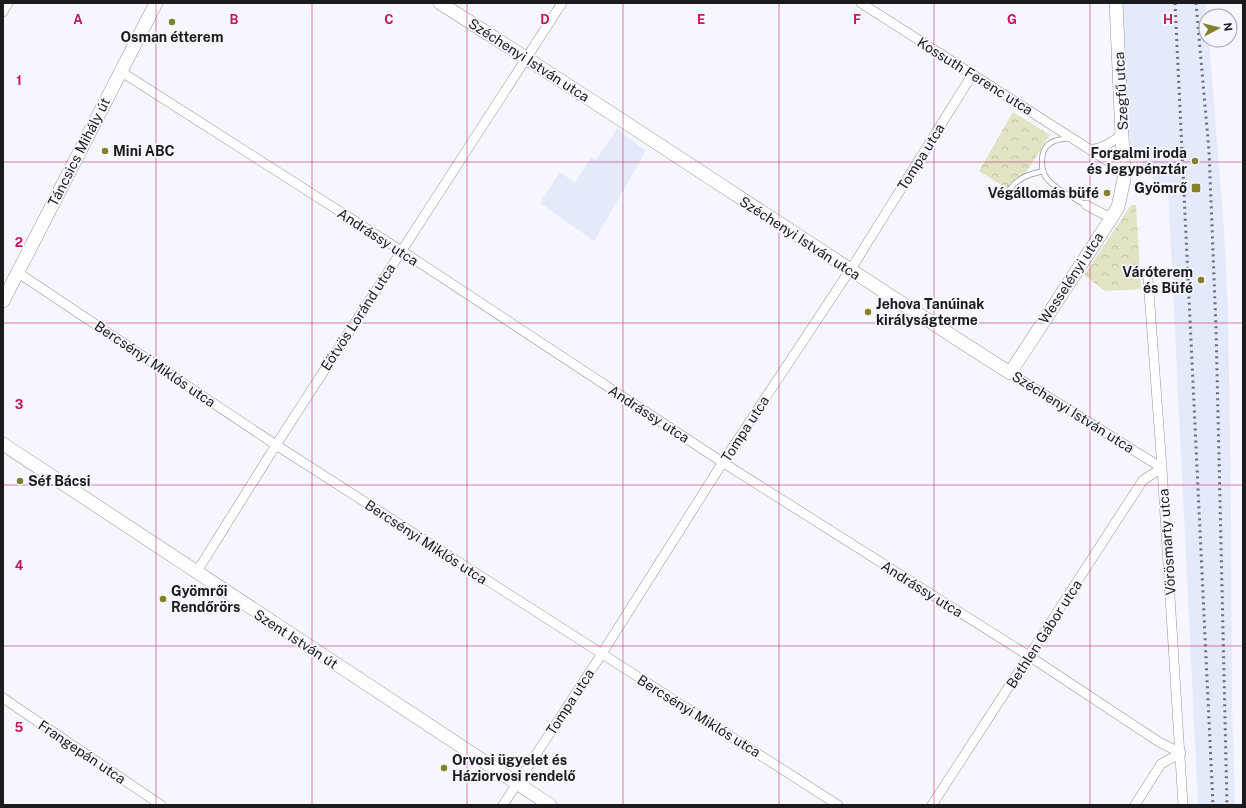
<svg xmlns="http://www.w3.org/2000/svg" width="1246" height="808" viewBox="0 0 1246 808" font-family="'Public Sans',sans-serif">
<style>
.built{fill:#e5eafb}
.park{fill:url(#park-crowns)}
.pitch{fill:#e2e3c3}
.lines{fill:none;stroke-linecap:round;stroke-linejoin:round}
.lane-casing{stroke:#92959e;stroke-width:6}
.street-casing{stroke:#92959e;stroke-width:10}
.secondary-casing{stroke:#92959e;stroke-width:14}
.lane{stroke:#fff;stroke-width:4.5}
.street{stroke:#fff;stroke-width:9}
.secondary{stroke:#fff;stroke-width:13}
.rail{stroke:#6c6e72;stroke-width:3;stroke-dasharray:2 4;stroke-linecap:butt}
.grid{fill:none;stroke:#c2185b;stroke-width:1;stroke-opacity:0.55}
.poi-dot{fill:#828129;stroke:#f6f7fe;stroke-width:1.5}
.labels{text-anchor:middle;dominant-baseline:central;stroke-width:3.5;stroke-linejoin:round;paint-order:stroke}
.poi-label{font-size:14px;font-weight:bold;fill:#191b1e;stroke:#f6f7fe;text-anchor:start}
.street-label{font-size:14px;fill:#191b1e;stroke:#f6f7fe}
.grid-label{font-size:13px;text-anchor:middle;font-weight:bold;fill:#c2185b;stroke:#f6f7fe;stroke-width:3.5;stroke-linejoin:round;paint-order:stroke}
</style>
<defs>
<pattern id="park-crowns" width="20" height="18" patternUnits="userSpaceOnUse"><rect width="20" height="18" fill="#e2e3c3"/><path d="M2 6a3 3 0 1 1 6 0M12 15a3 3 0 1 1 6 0" fill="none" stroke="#c1c2a7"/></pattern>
</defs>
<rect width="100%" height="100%" fill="#f6f7fe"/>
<!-- built -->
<path class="built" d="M1121 3H1206V40H1209L1224 229 1228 309 1231 506 1232 699 1235 805H1198L1168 188 1143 172 1142 148H1130Z
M617 129 646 151 594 241 540 203 560 172 575 183 591 157 596 160Z"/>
<!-- park -->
<path class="park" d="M1013 112 1050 135 1013 193 979 171Z
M1131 205H1136L1141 289 1105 291 1084 275Z"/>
<!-- pitch -->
<path class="pitch" d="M1139 268 1141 289 1119 290 1118 270Z"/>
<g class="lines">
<defs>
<path id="lane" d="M1070 138C1063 139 1055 139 1049 144 1039 152 1040 172 1049 181 1059 191 1074 198 1086 205
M1008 192C1017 178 1027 175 1043 171"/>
<path id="street" d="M861 3 1089 149 1117 167 1124 178
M3 12 8 3
M120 71 408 255 719 460 1029 656 1159 742 1181 753
M1089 149C1102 150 1114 141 1123 133
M1086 205 1111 218
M17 272 276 445 838 805
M1148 279 1162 468 1183 805
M1010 373 1162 468
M196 573 276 445 562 3
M3 698 161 805
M503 805 601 655 723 462 856 261 972 75
M932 805 1143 480 1162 468
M1135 805 1161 764 1181 753"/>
<path id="secondary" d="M440 3C631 124 819 251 1010 373L1110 220 1118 207 1124 179 1116 3
M3 301 156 3
M3 444 550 805"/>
</defs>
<!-- lane casing -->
<use href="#lane" class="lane-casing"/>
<!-- street casing -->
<use href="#street" class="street-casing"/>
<!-- secondary casing -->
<use href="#secondary" class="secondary-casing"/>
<!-- lane -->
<use href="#lane" class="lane"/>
<!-- street -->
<use href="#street" class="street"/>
<!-- secondary -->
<use href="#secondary" class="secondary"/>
<!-- rail -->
<path class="rail" d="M1175 3 1213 805
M1196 3 1209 151 1216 328 1227 805"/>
</g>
<!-- grid -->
<path class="grid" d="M156 3V805M312 3V805M467 3V805M623 3V805M779 3V805M934 3V805M1090 3V805M3 162H1243M3 323H1243M3 485H1243M3 646H1243"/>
<!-- markers -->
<g class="poi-dot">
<circle cx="172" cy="22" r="4"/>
<circle cx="105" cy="151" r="4"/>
<circle cx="1195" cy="161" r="4"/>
<rect x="1191" y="183" width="10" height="10" rx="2"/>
<circle cx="1107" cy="193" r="4"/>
<circle cx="1201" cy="280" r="4"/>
<circle cx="868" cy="312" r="4"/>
<circle cx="20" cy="481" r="4"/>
<circle cx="163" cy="599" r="4"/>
<circle cx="444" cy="768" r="4"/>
</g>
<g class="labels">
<!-- poi labels -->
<g class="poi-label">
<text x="172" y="37" text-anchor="middle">Osman étterem</text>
<text x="113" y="151">Mini ABC</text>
<text x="1187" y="153" text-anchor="end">Forgalmi iroda<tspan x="1187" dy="16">és Jegypénztár</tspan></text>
<text x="1187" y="188" text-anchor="end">Gyömrő</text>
<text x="1099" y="193" text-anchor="end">Végállomás büfé</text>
<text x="1193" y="272" text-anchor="end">Váróterem<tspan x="1193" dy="16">és Büfé</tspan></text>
<text x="876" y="304">Jehova Tanúinak<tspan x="876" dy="16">királyságterme</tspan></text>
<text x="28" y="481">Séf Bácsi</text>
<text x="171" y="591">Gyömrői<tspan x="171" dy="16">Rendőrörs</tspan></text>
<text x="452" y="760">Orvosi ügyelet és<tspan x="452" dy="16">Háziorvosi rendelő</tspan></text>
</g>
<!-- street labels -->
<g class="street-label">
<text transform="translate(529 60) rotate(33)">Széchenyi István utca</text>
<text transform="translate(975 76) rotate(32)">Kossuth Ferenc utca</text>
<text transform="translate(1121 91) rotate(-93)">Szegfű utca</text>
<text transform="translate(79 152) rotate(-63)">Táncsics Mihály út</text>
<text transform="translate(921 157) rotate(-58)">Tompa utca</text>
<text transform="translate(378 237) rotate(33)">Andrássy utca</text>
<text transform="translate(800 238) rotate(33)">Széchenyi István utca</text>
<text transform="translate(1071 278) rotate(-57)">Wesselényi utca</text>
<text transform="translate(358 317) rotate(-57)">Eötvös Loránd utca</text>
<text transform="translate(155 364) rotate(34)">Bercsényi Miklós utca</text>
<text transform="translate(1073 412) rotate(32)">Széchenyi István utca</text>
<text transform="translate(649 414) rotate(33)">Andrássy utca</text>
<text transform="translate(745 429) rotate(-57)">Tompa utca</text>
<text transform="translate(426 542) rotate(33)">Bercsényi Miklós utca</text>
<text transform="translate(1167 542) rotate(-94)">Vörösmarty utca</text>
<text transform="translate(922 589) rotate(32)">Andrássy utca</text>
<text transform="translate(1044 634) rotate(-57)">Bethlen Gábor utca</text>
<text transform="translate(296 639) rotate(33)">Szent István út</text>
<text transform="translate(570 702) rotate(-57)">Tompa utca</text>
<text transform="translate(699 716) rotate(32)">Bercsényi Miklós utca</text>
<text transform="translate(82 752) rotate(34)">Frangepán utca</text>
</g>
</g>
<g class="grid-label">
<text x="78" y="24">A</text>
<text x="234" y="24">B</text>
<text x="389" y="24">C</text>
<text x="545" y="24">D</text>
<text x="701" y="24">E</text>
<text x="857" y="24">F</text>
<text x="1012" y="24">G</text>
<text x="1168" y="24">H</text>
<text x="19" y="85">1</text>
<text x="19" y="247">2</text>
<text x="19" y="409">3</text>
<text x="19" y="570">4</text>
<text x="19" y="732">5</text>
</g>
<!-- border -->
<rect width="1246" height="808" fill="none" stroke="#191b1e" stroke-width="8"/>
<!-- north arrow -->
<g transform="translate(1218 28) rotate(83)"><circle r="19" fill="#f6f7fe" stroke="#9e9fa4"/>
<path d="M0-3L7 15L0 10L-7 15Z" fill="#828129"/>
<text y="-6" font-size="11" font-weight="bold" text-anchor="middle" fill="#191b1e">N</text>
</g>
</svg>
